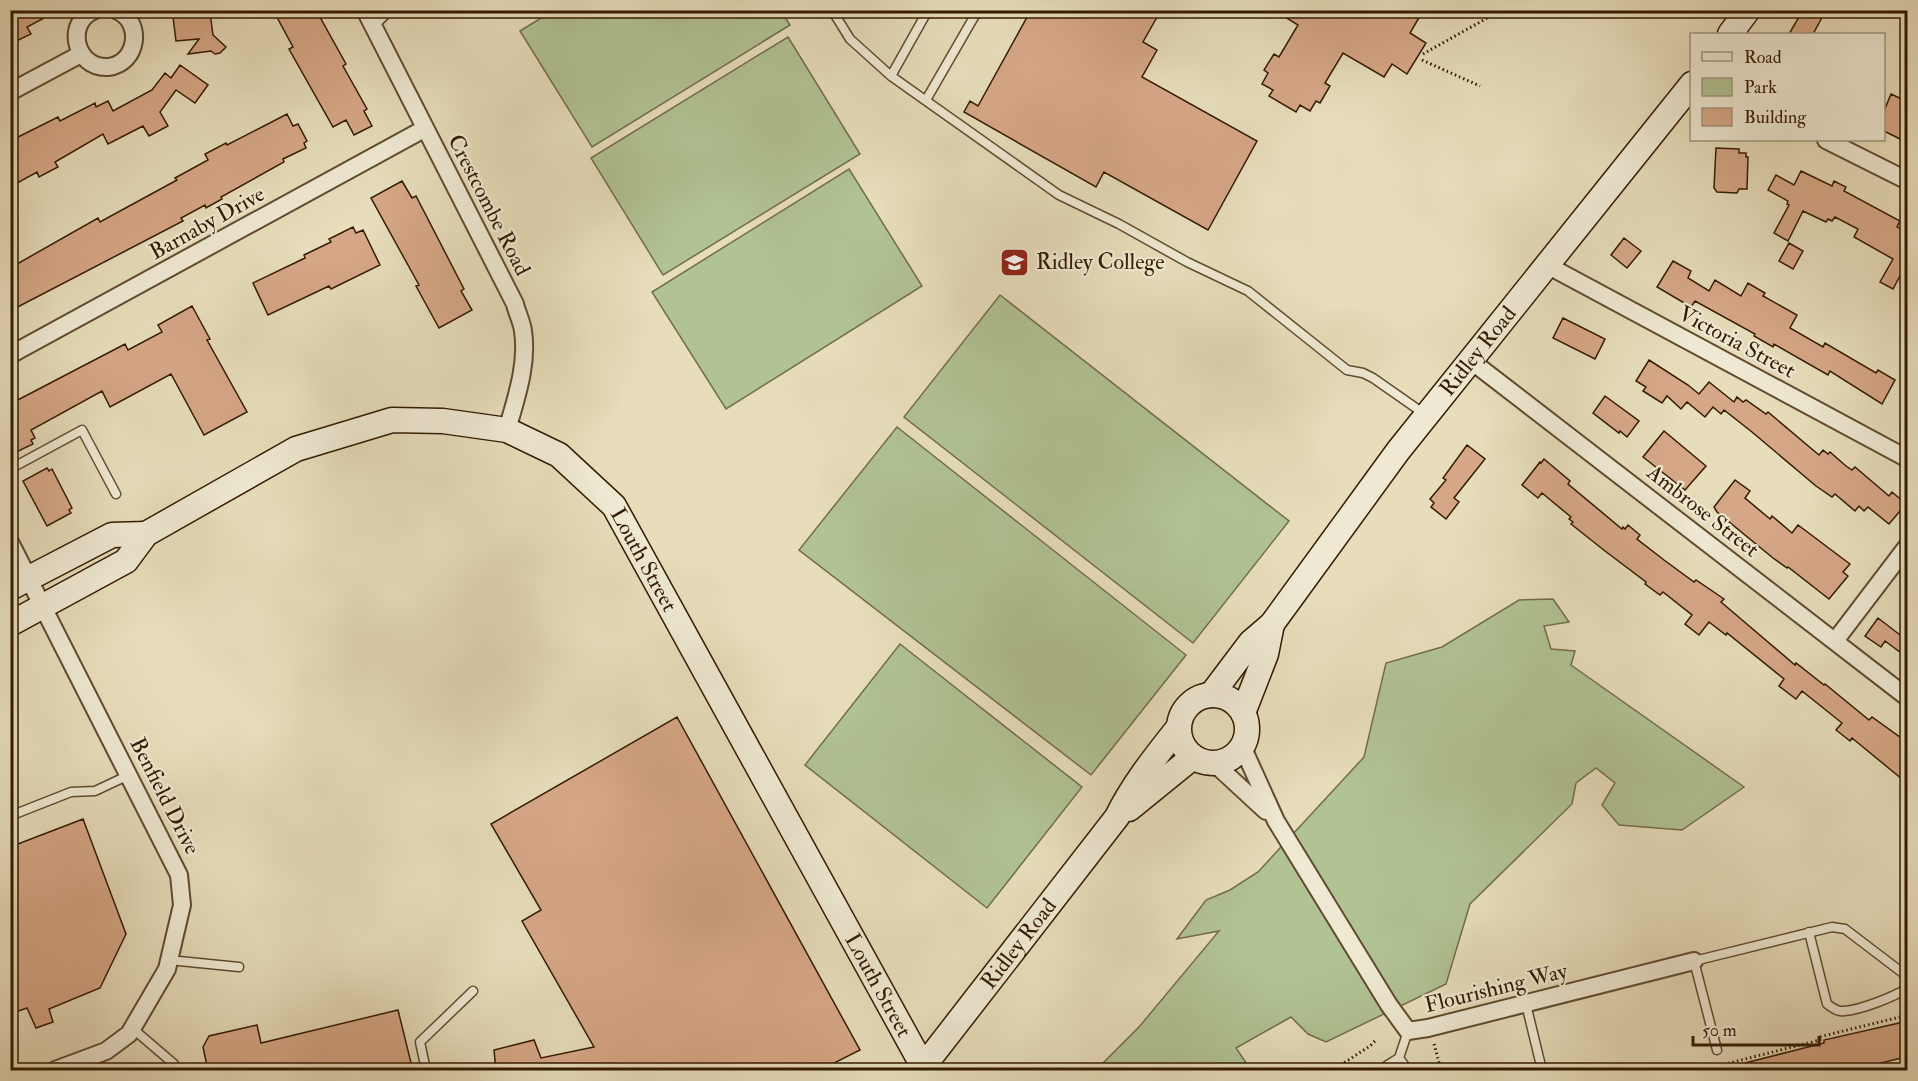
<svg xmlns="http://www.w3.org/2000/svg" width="1918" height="1081" viewBox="0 0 1918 1081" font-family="'IM FELL Double Pica',serif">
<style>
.green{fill:#b1c293;stroke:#726e4a;stroke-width:1.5}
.building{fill:#d6a787;stroke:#331a01;stroke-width:1.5}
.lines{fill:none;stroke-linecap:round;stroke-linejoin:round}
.lane-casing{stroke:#604b30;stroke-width:11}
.street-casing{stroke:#604b30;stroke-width:20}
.secondary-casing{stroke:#331a01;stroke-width:27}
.path{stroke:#331a01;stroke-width:3;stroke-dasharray:1.5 3;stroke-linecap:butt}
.lane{stroke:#efe9d3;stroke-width:8}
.street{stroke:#efe9d3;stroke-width:16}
.secondary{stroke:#efe9d3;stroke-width:24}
.labels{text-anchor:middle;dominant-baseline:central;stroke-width:4.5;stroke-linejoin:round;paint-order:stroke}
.street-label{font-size:22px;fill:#331a01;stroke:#efe9d3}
.poi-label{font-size:22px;fill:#331a01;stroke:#efe9d3;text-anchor:start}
</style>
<rect width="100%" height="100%" fill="#e7ddbb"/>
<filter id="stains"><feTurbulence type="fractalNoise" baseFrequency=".00333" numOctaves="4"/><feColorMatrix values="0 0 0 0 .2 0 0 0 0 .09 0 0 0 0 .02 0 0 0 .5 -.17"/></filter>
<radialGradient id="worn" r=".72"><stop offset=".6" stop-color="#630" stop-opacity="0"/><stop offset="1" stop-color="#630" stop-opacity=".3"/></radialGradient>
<!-- green -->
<path class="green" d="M554 10 781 11 790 25 592 147 520 31Z
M788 37 860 154 663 275 591 158Z
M849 169 922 286 726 409 652 292Z
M1000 295 1289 521 1193 643 904 417Z
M897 427 1186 655 1091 775 799 550Z
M1553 599 1569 622 1544 626 1551 649 1575 651 1571 665 1744 787 1682 830 1619 825 1602 805 1615 783 1596 768 1576 783 1572 804 1470 904 1446 984 1326 1042 1308 1034 1291 1017 1236 1048 1251 1070H1096L1139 1027 1219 931 1177 939 1206 900 1230 890 1258 872 1364 757 1386 663 1442 647 1519 600Z
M900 644 1082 787 987 908 805 765Z"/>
<!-- building -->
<path class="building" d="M10 10H59L27 27 31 34 10 44Z
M273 10H316L346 64 343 66 367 109 364 111 372 126 354 135 346 120 333 127 289 49 293 47Z
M1031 10H1161L1143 42 1157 50 1142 77 1257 141 1208 230 1104 172 1096 187 964 112 970 101 978 106Z
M1274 10H1411L1420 16 1410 33 1426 43 1407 74 1392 64 1384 77 1343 53 1325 83 1330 86 1320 103 1316 101 1310 111 1300 105 1296 112 1269 96 1273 90 1262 84 1268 73 1264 70 1274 54 1279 57 1298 25Z
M1803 10H1826L1813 34H1789Z
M210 13 213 35 226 47 220 53 215 54 211 51 188 54 199 39 176 41 173 17Z
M180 65 208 85 195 103 176 90 160 112 168 126 149 136 143 126 108 144 103 134 55 162 58 167 39 177 37 172 10 187V141L58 117 60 121 95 103 96 107 108 101 113 111 152 90 165 73 171 78Z
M1891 94 1908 102V143L1884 131V111Z
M287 114 293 126 298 124 307 141 304 143 306 148 283 159 284 162 221 197 222 199 206 208 205 205 181 218 183 221 10 311V268L98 218 100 222 177 180 175 178 208 160 205 154 226 143 227 145Z
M1716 148 1739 149V153H1746V157H1748L1747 189H1739L1737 193 1717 192 1714 188Z
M1801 171 1832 186 1834 181 1846 187 1844 191 1900 221 1897 227 1908 232V277L1901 274 1893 289 1880 282 1893 259 1854 237 1858 229 1835 217 1832 221 1828 219 1826 222 1803 211 1788 241 1774 233 1789 205 1787 204 1788 201 1768 190 1776 175 1794 185Z
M402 181 412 198 416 196 464 289 461 291 472 310 439 328 416 286 419 285 371 198Z
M353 227 356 233 363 230 380 265 331 289 329 286 268 315 253 283 305 258 304 255 331 242 329 239Z
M1624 238 1641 251 1627 268 1611 255Z
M1789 243 1803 251 1793 269 1779 261Z
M1673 261 1691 271 1688 278 1709 291 1715 280 1741 296 1748 283 1765 293 1763 296 1797 315 1790 328 1823 347 1825 343 1876 373 1878 370 1895 380 1882 404 1830 371 1828 375 1774 344 1773 347 1754 336 1755 334 1695 301 1691 307 1657 287Z
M192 306 210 339 207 340 247 412 204 435 171 374 110 407 102 391 31 430 35 438 31 440 33 444 10 455V404L125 344 128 350 162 332 158 325Z
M1563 318 1605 339 1595 359 1553 338Z
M1649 360 1688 385 1699 394 1709 382 1734 402 1737 397 1743 402 1746 400 1766 414 1768 412 1819 455 1823 450 1828 454 1830 452 1846 466 1852 470 1855 467 1889 496 1892 492 1906 504 1889 524 1868 507 1864 511 1859 506 1855 511 1835 494 1832 497 1816 486 1752 432 1724 410 1721 414 1713 407 1705 417 1687 402 1681 409 1667 396 1662 403 1643 391 1646 387 1636 381Z
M1605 396 1639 421 1627 437 1620 431 1619 433 1593 413Z
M1664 431 1706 466 1685 490 1643 457Z
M1467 445 1485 459 1454 498 1459 502 1446 519 1431 507 1434 503 1430 499 1446 480 1443 478Z
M1544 459 1570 481 1568 484 1622 529 1623 527 1625 529 1628 525 1640 535 1637 539 1664 560 1694 582 1696 580 1724 599 1721 602 1795 665 1796 663 1824 685 1825 684 1869 720 1872 717 1908 743V784L1852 738 1850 741 1836 730 1842 723 1802 691 1796 699 1779 686 1784 679 1727 633 1726 635 1709 622 1699 635 1685 624 1692 615 1663 592 1660 595 1645 584 1646 582 1605 551 1571 524 1573 522 1569 519 1571 517 1542 493 1538 498 1522 485 1540 462 1541 463Z
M47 468 49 471 52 469 72 508 69 510 71 513 47 526 23 481Z
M1735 480 1750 491 1745 498 1770 519 1772 516 1792 533 1798 525 1850 564 1843 572 1848 576 1829 599 1788 567 1787 568 1773 558 1717 512 1714 507Z
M1878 618 1908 641V658L1885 641 1881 647 1865 636Z
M677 717 860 1050 834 1063 837 1071H496L494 1050 534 1040 541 1058 594 1047 522 921 541 910 491 824Z
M83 819 126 934 100 988 49 1009 53 1022 36 1028 27 1008 10 1014V847Z
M398 1010 413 1071H208L203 1047 209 1036 257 1025 261 1043Z
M1908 1021V1054L1900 1056 1901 1058 1850 1071H1734L1733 1066 1824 1043V1040Z"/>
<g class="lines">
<defs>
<path id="lane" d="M832 10 850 39 891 76 1059 195 1119 224 1187 262 1248 291 1347 370 1363 373 1373 378 1426 415
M1502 11V10
M373 27 390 10
M891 76 928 10
M926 100 978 10
M10 469 82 430 116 494
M10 816 71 792 95 791 129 775
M1809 932 1827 1004C1833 1008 1837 1012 1844 1011 1861 1010 1893 997 1908 988
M169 960 239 967
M1526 1004 1542 1070
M132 1028 174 1064
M1717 1050 1694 961 1832 927 1845 929 1908 977
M1399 1058 1408 1070
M426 1070 420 1042 473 991
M1380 1070 1399 1058 1408 1031"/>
<path id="street" d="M95 10C64 22 75 69 108 67 138 64 144 21 116 10
M365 10 515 304C517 313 522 322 523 331 528 365 516 398 507 430
M10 92 81 54
M1826 140 1908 181
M1545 264 1908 459
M10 355 424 129
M1470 360 1908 698
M10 542 179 875 182 905 167 969 129 1034 106 1051 55 1070
M1835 641 1908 545
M1242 746 1276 821 1389 1005 1408 1031 1428 1028 1694 961
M1214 763 1266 811"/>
<g id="secondary">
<path d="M1730 34 1748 10"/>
<path d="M10 588 112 535 146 534"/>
<path id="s1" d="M10 624 126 561 146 534 296 449 392 420 443 421 507 430 559 455 614 506 925 1070"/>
<path id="s2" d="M1211 695 1251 642 1272 624 1398 451 1692 84"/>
<circle cx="1213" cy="729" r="34"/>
<path d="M1243 713 1266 654 1272 624"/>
<path d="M1129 809 1193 757"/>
<path id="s3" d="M923 1067 1117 817C1133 784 1156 756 1178 728"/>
</g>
</defs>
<!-- lane casing -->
<use href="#lane" class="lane-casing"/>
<!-- street casing -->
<use href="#street" class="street-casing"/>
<!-- secondary casing -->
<use href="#secondary" class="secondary-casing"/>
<!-- path -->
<path class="path" d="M1423 54 1489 17
M1422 60 1480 86
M1434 1044 1441 1070
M1333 1070 1370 1046 1375 1041
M1702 1070 1820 1040 1819 1037 1900 1017 1901 1023"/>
<!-- lane -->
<use href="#lane" class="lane"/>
<!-- street -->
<use href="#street" class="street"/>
<!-- secondary -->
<use href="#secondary" class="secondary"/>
</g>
<!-- icons -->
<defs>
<symbol id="school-square" viewBox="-11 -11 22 22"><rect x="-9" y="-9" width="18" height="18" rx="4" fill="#8f2418" stroke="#efe9d3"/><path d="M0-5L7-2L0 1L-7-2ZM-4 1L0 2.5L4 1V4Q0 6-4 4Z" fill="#fff"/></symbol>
</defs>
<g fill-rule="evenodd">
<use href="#school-square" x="998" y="246" width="33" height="33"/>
</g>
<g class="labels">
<!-- street labels -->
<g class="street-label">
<text transform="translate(489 205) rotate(63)">Crestcombe Road</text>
<text transform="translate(207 223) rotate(-29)">Barnaby Drive</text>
<text transform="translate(1737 342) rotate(28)">Victoria Street</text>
<text stroke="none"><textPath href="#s2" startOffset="436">Ridley Road</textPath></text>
<text transform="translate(1703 511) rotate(38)">Ambrose Street</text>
<text stroke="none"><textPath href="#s1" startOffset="748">Louth Street</textPath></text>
<text transform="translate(165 796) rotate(63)">Benfield Drive</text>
<text stroke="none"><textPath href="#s3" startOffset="156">Ridley Road</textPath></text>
<text stroke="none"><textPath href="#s1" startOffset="1234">Louth Street</textPath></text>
<text transform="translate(1496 988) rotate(-14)">Flourishing Way</text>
</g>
<!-- poi labels -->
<g class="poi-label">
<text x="1036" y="262">Ridley College</text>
</g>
</g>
<!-- margin -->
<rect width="1918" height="1081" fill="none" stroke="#e7ddbb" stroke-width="36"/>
<rect x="12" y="12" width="1894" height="1057" fill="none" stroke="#331a01" stroke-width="3"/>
<rect x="18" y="18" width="1882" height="1045" fill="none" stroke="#331a01" stroke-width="1.5"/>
<!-- legend -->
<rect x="1690" y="33" width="195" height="108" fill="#efe9d3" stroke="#a4967f" stroke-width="1.5"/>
<rect x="1702" y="52" width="30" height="9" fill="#efe9d3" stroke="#a4967f" stroke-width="1.5"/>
<text x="1744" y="63" font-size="18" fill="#331a01">Road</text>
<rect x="1702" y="78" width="30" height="18" fill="#b1c293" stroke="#a4967f" stroke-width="1.5"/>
<text x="1744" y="93" font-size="18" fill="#331a01">Park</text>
<rect x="1702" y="108" width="30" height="18" fill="#d6a787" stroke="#a4967f" stroke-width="1.5"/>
<text x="1744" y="123" font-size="18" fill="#331a01">Building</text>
<!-- scale -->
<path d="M1693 1036v9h126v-9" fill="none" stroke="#331a01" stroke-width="3"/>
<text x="1702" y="1036" font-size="18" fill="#331a01" stroke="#efe9d3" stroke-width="4.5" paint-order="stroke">50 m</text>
<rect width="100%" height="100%" filter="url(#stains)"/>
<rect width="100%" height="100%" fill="url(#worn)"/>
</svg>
